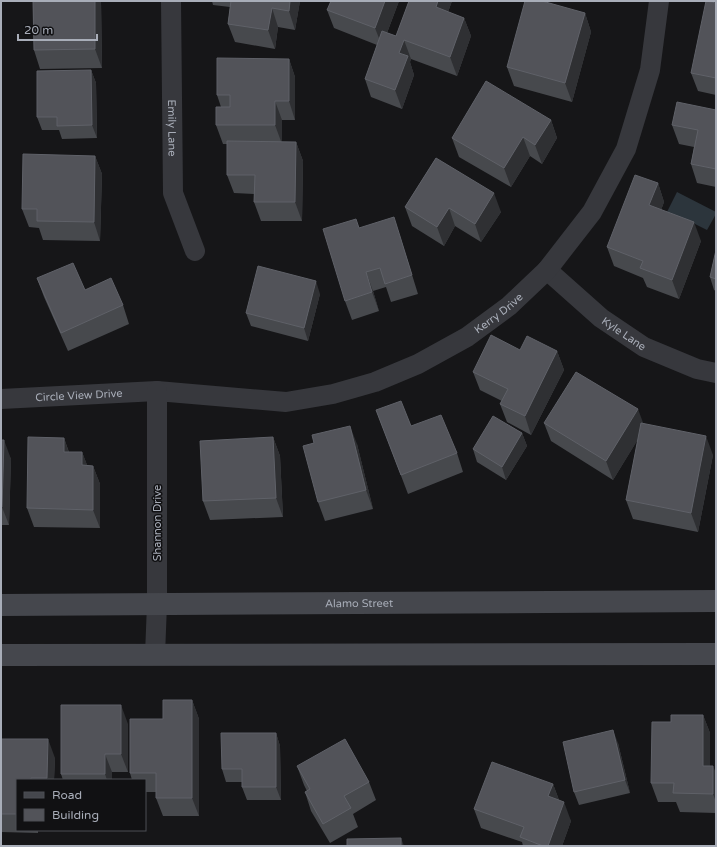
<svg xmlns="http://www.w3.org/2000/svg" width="717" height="847" viewBox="0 0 717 847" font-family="'Varela Round',sans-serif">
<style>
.water{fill:#2c353c}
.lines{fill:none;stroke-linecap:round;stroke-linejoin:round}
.minor{stroke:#37383d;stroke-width:20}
.secondary{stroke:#45474d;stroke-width:22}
.wall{fill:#47494d}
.shaded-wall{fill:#2f3033}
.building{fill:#525359;stroke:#5f6168}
.labels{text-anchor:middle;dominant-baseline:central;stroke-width:3;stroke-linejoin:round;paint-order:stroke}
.street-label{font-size:11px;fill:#a8adb8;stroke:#111113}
</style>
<rect width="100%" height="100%" fill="#161618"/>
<!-- water -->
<path class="water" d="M677 192 716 212V214L707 230 685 219 683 223 666 214Z"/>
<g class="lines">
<!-- minor -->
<g class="minor">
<path id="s1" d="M171 1 173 193 195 251"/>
<path id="s2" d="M547 270 601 318 644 347 697 369 716 373"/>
<path id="s3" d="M1 399 157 391 286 402 333 394 375 382 418 364 467 337 509 306 547 270 592 212 626 149 650 70 659 1"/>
<path d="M155 655 157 604V391"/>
</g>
<!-- secondary -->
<g class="secondary">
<path id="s4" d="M1 605 716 601"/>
<path d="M1 655 716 654"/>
</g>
</g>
<!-- wall -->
<path class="wall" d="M33 1H101L102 68 40 69 34 50Z
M212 1H300L295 30 278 27 275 49 235 42 228 24 230 7 213 5Z
M331 1H399L387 33 396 36 409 1H452L448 12 464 18 471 36 457 76 411 59 410 62 414 75 402 109 371 97 365 79 377 45 334 28 327 10Z
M716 3V95L698 91 691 73Z
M585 13 591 32 572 102 514 86 507 67Z
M289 59 295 77V120H282V142H296L303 161 302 221H261L254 202V194L234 193 227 175V144H223L216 125 221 107 217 95Z
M91 70 96 83 97 138 62 139 59 130H42L37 117Z
M716 110V187L697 183 691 164 694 147 679 144 672 125Z
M551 120 557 138 542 164 530 156 511 187 459 157 452 138Z
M95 156 102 174 100 241 43 240 39 228 29 227 22 209Z
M436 158 501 212 481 242 455 226 444 246 412 226 405 207Z
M658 183 664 202 661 210 701 241 679 299 647 287 643 278 614 266 607 247Z
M359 228 400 236 418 294 391 302 386 287 373 291 379 311 352 320 345 301Z
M716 250V291L714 290 710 277Z
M37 278 85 290 123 305 129 324 68 351 44 297Z
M320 294 308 341 251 326 246 313Z
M520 350 557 351 564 370 531 435 507 422 500 404 502 401 480 390 473 372Z
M376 410 411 426 457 453 463 472 408 494Z
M544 423H643L713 455 698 532 633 519 626 500 638 439 613 480 551 441Z
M522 433 527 446 506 480 477 462 473 449Z
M273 437 280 456 283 517 210 520 203 501Z
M64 438 69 452H82L87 465 93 466 100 484V528L34 527 27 508Z
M1 440 11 459 9 525H1Z
M357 444 373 509 325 521 318 502Z
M192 700 199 719V816H163L156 798V792H145V780H132L130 773 163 719Z
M703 715 710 733V766L716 773V813L680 812 676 802H658L651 783 671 722Z
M128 724V772H112V780H63L61 774Z
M276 733 280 746 281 800H247L242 787V782H226L222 769Z
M1 739 55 758 54 780H17V830H38V833L1 832Z
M618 743 630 793 579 805 574 792Z
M297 766 369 782 376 800 353 814 358 827 330 843 311 811 305 792 307 791 304 785Z
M553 784 559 800 571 821 562 846H523L522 842 481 828 474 809Z"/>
<!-- shaded-wall -->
<path class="shaded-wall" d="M95 1H101L102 68 95 49Z
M290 1H300L295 30 289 11Z
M385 1H399L382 46 375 28Z
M438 1H452L443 26 436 7Z
M272 8 278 27 275 49 268 30Z
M585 13 591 32 572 102 565 83Z
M464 18 471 36 457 76 450 57Z
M404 40 411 59 410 62 414 75 402 109 395 90 399 53Z
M289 59 295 77V120L289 101Z
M91 70 96 83 97 138 92 125Z
M275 101 282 120V144L275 125Z
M551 120 557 138 542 164 535 145Z
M523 137 530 156 511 187 504 168Z
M296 142 303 161 302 221 295 202Z
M95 156 102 174 100 241 94 222Z
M658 183 664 202 656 224 649 205Z
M494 193 501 212 481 242 475 224Z
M449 208 455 226 444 246 437 227Z
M694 222 701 241 679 299 672 280Z
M366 272 373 291 379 311 372 292Z
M316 281 320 294 308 341 304 328Z
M557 351 564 370 531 435 525 416Z
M638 409 645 428 613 480 606 461Z
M350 426 357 444 373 509 366 490Z
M522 433 527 446 506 480 502 467Z
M706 436 713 455 698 532 691 513Z
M273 437 280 456 283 517 276 498Z
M64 438 70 456 64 452Z
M4 440 11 459 9 525 2 507Z
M82 452 89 470 82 465Z
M93 466 100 484V528L93 510Z
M192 700 199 719V816L192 798Z
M121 705 128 724V772L121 754Z
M703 715 710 733V784L703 766Z
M613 730 618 743 630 793 625 780Z
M276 733 280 746 281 800 276 787Z
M48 739 55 758 54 780H48L47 778Z
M105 754 112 772V780H107L105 774Z
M713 766 716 773V802L713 794Z
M553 784 560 803 548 796Z
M564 802 571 821 562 846H548Z
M401 838 404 846H401Z"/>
<!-- building -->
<path class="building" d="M33 1H95V49L34 50Z
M231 1H290L289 11 272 8 268 30 228 24Z
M331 1H385L375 28 327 10Z
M409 1H438L436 7 464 18 450 57 404 40 399 53 408 56 395 90 365 79 382 31 396 36Z
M525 1H542L585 13 565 83 507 67Z
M706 1 716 3V78L691 73Z
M217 58 289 59V101H275V125H216V107H230V95H217Z
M91 70 92 125 57 126V117H37V71Z
M486 81 551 120 535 145 523 137 504 168 452 138Z
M677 102 716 110V169L691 164 698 130 672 125Z
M227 141 296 142 295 202H254L255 175H227Z
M23 154 95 156 94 222 37 221V209H22Z
M436 158 494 193 475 224 449 208 437 227 405 207Z
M635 175 658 183 649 205 694 222 672 280 640 268 643 261 607 247Z
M394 217 412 275 385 284 380 268 366 272 372 292 345 301 323 229 356 219 359 228Z
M716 250V279L710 277Z
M73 263 85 290 111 278 123 305 61 333 37 278Z
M258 266 316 281 304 328 246 313Z
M491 335 520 350 527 336 557 351 525 416 500 404 508 389 473 372Z
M576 372 638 409 606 461 544 423Z
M401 401 411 426 441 415 457 453 401 475 376 410Z
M493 416 522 433 502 467 473 449Z
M641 423 706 436 691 513 626 500Z
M350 426 366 490 318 502 303 446 314 443 312 435Z
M28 437 64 438V452H82V465L93 466V510L27 508Z
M273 437 276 498 203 501 200 441Z
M1 440H4L2 507H1Z
M163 700H192V798H156V773H130V719H163Z
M61 705H121V754H105V774H61Z
M671 715H703V766H713V794L673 793 674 783H651L652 722H671Z
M613 730 625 780 574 792 563 742Z
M221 733H276V787H242V769H222Z
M1 739H48L47 778H31V780H17V814H1Z
M345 739 369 782 344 796 351 808 323 824 305 792 310 789 297 766Z
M492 762 553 784 548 796 564 802 548 846H543L520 837 524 827 474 809Z
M401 838V846H347V839Z"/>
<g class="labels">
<!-- street labels -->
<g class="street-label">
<text stroke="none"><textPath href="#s1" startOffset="127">Emily Lane</textPath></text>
<text stroke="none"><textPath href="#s3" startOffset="519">Kerry Drive</textPath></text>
<text stroke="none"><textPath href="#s2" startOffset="100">Kyle Lane</textPath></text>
<text stroke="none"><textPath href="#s3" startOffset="78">Circle View Drive</textPath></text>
<text transform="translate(157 523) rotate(-90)">Shannon Drive</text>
<text stroke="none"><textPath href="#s4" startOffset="358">Alamo Street</textPath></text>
</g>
</g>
<!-- border -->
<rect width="717" height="847" fill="none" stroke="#a8adb8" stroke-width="4"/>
<!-- legend -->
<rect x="16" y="779" width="130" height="52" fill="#111113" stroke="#4d4f55"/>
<rect x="24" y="792" width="20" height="6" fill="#45474d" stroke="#4d4f55"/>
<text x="52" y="799" font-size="12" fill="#a8adb8">Road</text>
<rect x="24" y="809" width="20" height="12" fill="#525359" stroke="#4d4f55"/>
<text x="52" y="819" font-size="12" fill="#a8adb8">Building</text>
<!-- scale -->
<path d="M18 34v6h79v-6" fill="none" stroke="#a8adb8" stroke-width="2"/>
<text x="24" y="34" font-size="12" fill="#a8adb8" stroke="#111113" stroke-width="3" paint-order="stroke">20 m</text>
</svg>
